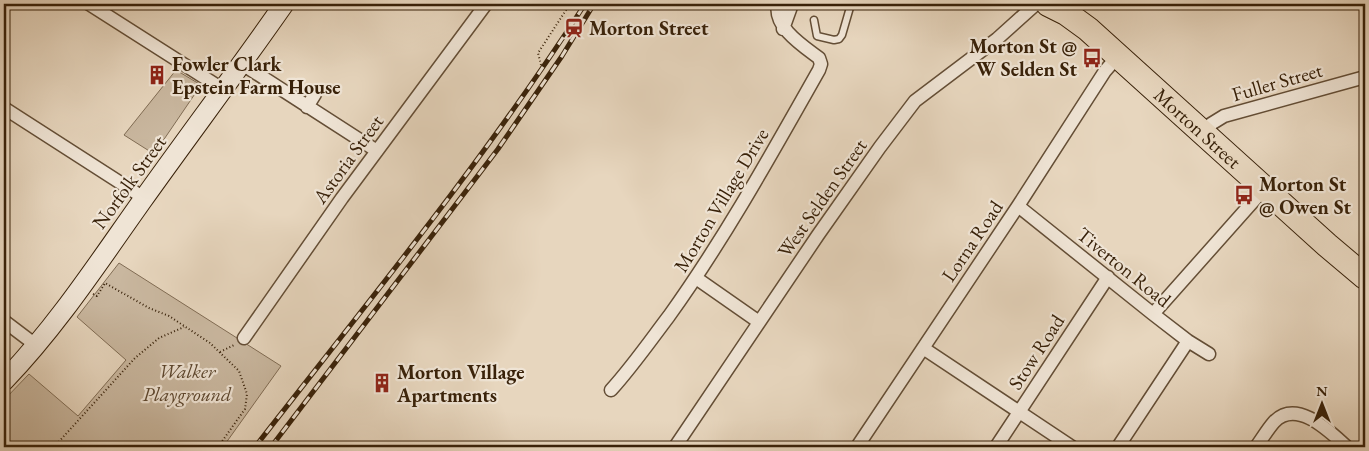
<svg xmlns="http://www.w3.org/2000/svg" width="1369" height="451" viewBox="0 0 1369 451" font-family="'EB Garamond',serif">
<style>
.green{fill:#c9b79f;stroke:#806c54}
.lines{fill:none;stroke-linecap:round;stroke-linejoin:round}
.lane-casing{stroke:#644e36;stroke-width:9}
.street-casing{stroke:#644e36;stroke-width:15}
.secondary-casing{stroke:#382109;stroke-width:21}
.highway-casing{stroke:#382109;stroke-width:26}
.path{stroke:#382109;stroke-width:2;stroke-dasharray:1 2.5;stroke-linecap:butt}
.lane{stroke:#efe4d5;stroke-width:6}
.street{stroke:#efe4d5;stroke-width:12}
.secondary{stroke:#efe4d5;stroke-width:19}
.highway{stroke:#e7d6be;stroke-width:24}
.rail-casing{stroke:#382109;stroke-width:5}
.rail{stroke:#efe4d5;stroke-width:3;stroke-dasharray:9;stroke-linecap:butt}
.labels{text-anchor:middle;dominant-baseline:central;stroke-width:4.5;stroke-linejoin:round;paint-order:stroke}
.poi-label{font-size:20px;font-weight:bold;fill:#382109;stroke:#efe4d5;text-anchor:start}
.street-label{font-size:20px;fill:#382109;stroke:#efe4d5}
.park-label{font-size:20px;font-style:italic;fill:#5c462e;stroke:#efe4d5}
</style>
<rect width="100%" height="100%" fill="#e7d6be"/>
<filter id="stains"><feTurbulence type="fractalNoise" baseFrequency=".004" numOctaves="4"/><feColorMatrix values="0 0 0 0 .2 0 0 0 0 .09 0 0 0 0 .02 0 0 0 .5 -.17"/></filter>
<radialGradient id="worn" r=".72"><stop offset=".6" stop-color="#630" stop-opacity="0"/><stop offset="1" stop-color="#630" stop-opacity=".3"/></radialGradient>
<!-- green -->
<path class="green" d="M176 70 201 85 154 154 124 135Z
M119 263 281 366 223 447H4V400L29 374 78 416 126 360 77 317Z"/>
<g class="lines">
<defs>
<path id="lane" d="M814 20 817 36 834 40 839 39 842 35 851 4"/>
<path id="street" d="M89 4 224 90
M783 29 792 4
M242 64 377 151
M307 107 315 94
M4 108 144 198
M1203 132 1211 124 1224 116 1365 77
M1018 206 1153 314 1188 341 1209 354
M696 278 759 322
M1153 314 1265 188
M4 321 37 346
M244 338 342 198 486 4
M923 348 1072 447
M611 390C632 367 650 341 669 316 725 238 772 153 819 70L821 64 819 58C803 46 773 27 778 4
M675 447 818 235 880 147 915 101 997 39 1036 4
M857 447 1018 206 1105 71 1118 56
M996 447 1108 277
M1118 447 1188 341
M1256 447C1262 439 1267 430 1274 422 1297 398 1330 432 1347 447"/>
<path id="secondary" d="M4 381C57 326 98 263 142 201 189 135 238 70 284 4"/>
<g id="highway">
<path id="s1" d="M1048 4 1066 13 1088 29 1327 245 1365 277"/>
</g>
</defs>
<!-- lane casing -->
<use href="#lane" class="lane-casing"/>
<!-- street casing -->
<use href="#street" class="street-casing"/>
<!-- secondary casing -->
<use href="#secondary" class="secondary-casing"/>
<!-- highway casing -->
<use href="#highway" class="highway-casing"/>
<!-- path -->
<path class="path" d="M541 65 538 53 570 4
M93 294 97 296 105 283 149 308 169 316 210 343 239 371 247 394 245 409 218 447
M220 352 234 345
M54 447 135 358 159 338 184 327"/>
<!-- lane -->
<use href="#lane" class="lane"/>
<!-- street -->
<use href="#street" class="street"/>
<!-- secondary -->
<use href="#secondary" class="secondary"/>
<!-- highway -->
<use href="#highway" class="highway"/>
<defs>
<path id="rail" d="M255 447C368 302 485 159 585 4
M271 447 498 149 562 56 594 4"/>
</defs>
<!-- rail casing -->
<use href="#rail" class="rail-casing"/>
<!-- rail -->
<use href="#rail" class="rail"/>
</g>
<!-- icons -->
<defs>
<symbol id="station-bare" viewBox="-9 -9 18 18"><path d="M-3-6H3Q5-6 5-4V2Q5 4 3 4L4.5 6H3L1.5 4h-3L-3 6H-4.5L-3 4Q-5 4-5 2V-4Q-5-6-3-6ZM-3.5-4v3h7v-3ZM-3.5 1v1.5H-2V1ZM2 1v1.5H3.5V1Z" fill="#8f2418" stroke="#efe4d5" stroke-width="2.5" paint-order="stroke"/></symbol>
<symbol id="bus-bare" viewBox="-9 -9 18 18"><path d="M-5-6H5V4H4V6H2V4H-2V6H-4V4H-5ZM-3.5-4V0h7V-4ZM-3.5 1.2v1.5H-2V1.2ZM2 1.2v1.5H3.5V1.2Z" fill="#8f2418" stroke="#efe4d5" stroke-width="2.5" paint-order="stroke"/></symbol>
<symbol id="building-bare" viewBox="-9 -9 18 18"><path d="M-4-6H4V6H1V3H-1V6H-4ZM-2.5-4.3h1.7v1.8h-1.7ZM.8-4.3h1.7v1.8H.8ZM-2.5-1h1.7V.8h-1.7ZM.8-1h1.7V.8H.8Z" fill="#8f2418" stroke="#efe4d5" stroke-width="2.5" paint-order="stroke"/></symbol>
</defs>
<g fill-rule="evenodd">
<use href="#station-bare" x="560" y="14" width="28" height="28"/>
<use href="#bus-bare" x="1078" y="44" width="28" height="28"/>
<use href="#building-bare" x="143" y="61" width="28" height="28"/>
<use href="#bus-bare" x="1230" y="181" width="28" height="28"/>
<use href="#building-bare" x="368" y="369" width="28" height="28"/>
</g>
<g class="labels">
<!-- poi labels -->
<g class="poi-label">
<text x="589" y="28">Morton Street</text>
<text x="1077" y="46" text-anchor="end">Morton St @<tspan x="1077" dy="23">W Selden St</tspan></text>
<text x="172" y="64">Fowler Clark<tspan x="172" dy="23">Epstein Farm House</tspan></text>
<text x="1259" y="184">Morton St<tspan x="1259" dy="23">@ Owen St</tspan></text>
<text x="397" y="372">Morton Village<tspan x="397" dy="23">Apartments</tspan></text>
</g>
<!-- street labels -->
<g class="street-label">
<text transform="translate(1277 82) rotate(-16)">Fuller Street</text>
<text stroke="none"><textPath href="#s1" startOffset="195">Morton Street</textPath></text>
<text transform="translate(348 159) rotate(-54)">Astoria Street</text>
<text transform="translate(129 182) rotate(-54)">Norfolk Street</text>
<text transform="translate(822 198) rotate(-55)">West Selden Street</text>
<text transform="translate(721 200) rotate(-59)">Morton Village Drive</text>
<text transform="translate(972 241) rotate(-56)">Lorna Road</text>
<text transform="translate(1124 267) rotate(39)">Tiverton Road</text>
<text transform="translate(1036 352) rotate(-57)">Stow Road</text>
</g>
<!-- park labels -->
<g class="park-label">
<text x="187" y="371">Walker<tspan x="187" dy="23">Playground</tspan></text>
</g>
</g>
<!-- margin -->
<rect width="1369" height="451" fill="none" stroke="#e7d6be" stroke-width="20"/>
<rect x="5" y="5" width="1359" height="441" fill="none" stroke="#382109" stroke-width="2.5"/>
<rect x="10" y="10" width="1349" height="431" fill="none" stroke="#382109"/>
<!-- north arrow -->
<g transform="translate(1322 404)" stroke="#efe4d5" stroke-width="4" paint-order="stroke">
<path d="M0-4L9 19L0 12L-9 19Z" fill="#382109"/>
<text y="-8" font-size="14" font-weight="bold" text-anchor="middle" fill="#382109">N</text>
</g>
<rect width="100%" height="100%" filter="url(#stains)"/>
<rect width="100%" height="100%" fill="url(#worn)"/>
</svg>
